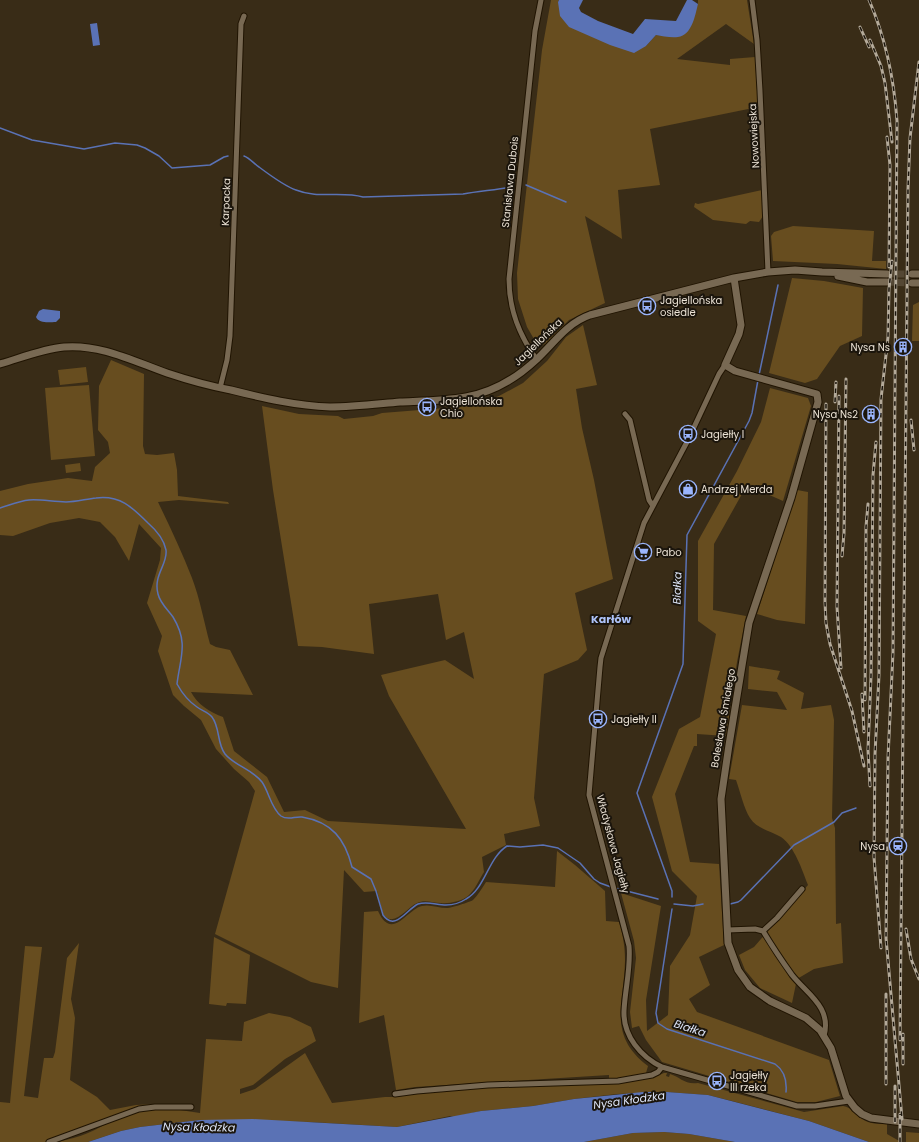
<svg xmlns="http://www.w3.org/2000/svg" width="919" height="1142" viewBox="0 0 919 1142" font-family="Poppins,sans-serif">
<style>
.green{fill:#674d1f}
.water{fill:#5a72b5}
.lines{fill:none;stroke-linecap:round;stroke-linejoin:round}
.stream{stroke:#5a72b5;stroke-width:1.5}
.secondary-tunnel{stroke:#544734;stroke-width:7;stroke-dasharray:7 3.5;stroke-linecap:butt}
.street-casing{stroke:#201402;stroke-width:7}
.secondary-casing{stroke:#201402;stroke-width:9}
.street{stroke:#786953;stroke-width:5}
.secondary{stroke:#786953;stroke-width:7}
.rail-casing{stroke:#b4aa9a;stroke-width:3}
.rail{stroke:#1b150c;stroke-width:1.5;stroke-dasharray:4.5;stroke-linecap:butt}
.labels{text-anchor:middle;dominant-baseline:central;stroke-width:4;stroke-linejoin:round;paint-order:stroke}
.street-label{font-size:10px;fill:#ebe2d5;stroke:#1b150c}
.poi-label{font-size:10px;fill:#ebe2d5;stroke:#1b150c;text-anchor:start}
.water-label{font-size:11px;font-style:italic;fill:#dbe3f6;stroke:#1b150c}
.neighbourhood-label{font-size:11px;font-weight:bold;fill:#adc2f8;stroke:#1b150c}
</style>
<rect width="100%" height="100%" fill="#392c17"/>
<!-- green -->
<path class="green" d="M551 0H559L558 2 646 46 656 35 678 37 698 4V0H747L754 44 726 24 677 59 730 65V59L755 57 758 107 650 129 660 185 618 190 622 239 585 216 605 303 569 320 545 344 538 346 527 327 518 299 517 273 542 50Z
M762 190 763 216 759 222 750 221 746 224 713 220 694 207 695 203 698 204Z
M793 226 874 231 872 261H886V269L837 264 773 261 771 236 774 232Z
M792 278 824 281 863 288 862 336 840 346 817 379 805 383 769 373Z
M919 302V341H912L913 305Z
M583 325 597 385 576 389 582 428 594 480 613 579 575 593 587 650 578 660 544 674 534 798 540 826 504 834 506 845 482 857 484 872C479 880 475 890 468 896 462 901 449 904 441 903 433 903 425 899 417 903 407 907 394 929 383 914L377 891 364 892 344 870 338 988 311 982 215 934 255 791 249 782 234 769 216 749 201 720 184 706 173 695 158 651 162 636 147 603 160 560 161 548 139 524 129 561 115 537 100 522 79 518 50 523 13 536 0 535V491L28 484 68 478 92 481 95 467 110 453 108 442 98 430 99 386 111 360 144 374 143 446 145 454 157 455 174 453 177 470 178 496 228 502 229 504 179 500 158 502C170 527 182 552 192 578 200 599 204 622 210 644L216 647 230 650 253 695 191 692C197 704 211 713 223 717L234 751 267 777 284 812 305 810 328 821 466 829 389 696 381 675 445 660 474 679 464 632 446 640 438 594 369 604 374 654 322 647 298 646 273 490 262 406 299 414 338 416 344 419 373 416 382 413 445 408 480 403 499 396 523 383 547 361 566 337Z
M86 367 88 382 60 385 58 370Z
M89 385 95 456 51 460 45 388Z
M770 388 808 398 811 406 783 501 747 485 714 544 713 610 746 616 737 662 726 736 697 734V746H694L675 794 690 862 719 864 724 945 699 957 710 985 689 999 697 1012 829 1060 840 1096 816 1102H797L662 1062 646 1040 639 1026 632 1028 630 1012 636 958 634 941 621 893 661 906 646 1000 647 1031 668 1015 670 966 690 935 697 896 672 871 652 797 679 729 700 717 716 634 698 621V541L737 471 761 422Z
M80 463 81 471 66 473 65 465Z
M797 490 808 492 805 624 777 620 757 614Z
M749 666 780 671 777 679 804 693 801 709 831 705 834 720 832 818 835 828 836 924 841 923 843 963 814 969 797 979 792 1003 760 988 745 970 739 955 754 947 808 885C802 870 795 847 781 837 771 831 757 829 750 818 744 809 740 791 736 780L729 779 742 705 787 710 777 692 748 689Z
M557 851 575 865 605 891 606 921 619 922C623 935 625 947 625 961 624 1005 607 1035 648 1066L646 1073 620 1078H609V1075L415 1087 396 1090 384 1015 359 1023 364 912 378 911C392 942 407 909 422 906 430 904 438 908 447 908 451 908 470 902 473 900 478 895 482 888 486 882L555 887Z
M214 937 250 955 246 1004 227 1003 226 1006 209 1004Z
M79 943 71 999 75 1018 70 1080 97 1097 110 1110 136 1105 157 1104 138 1107 123 1112 84 1130 46 1142H0V1102L10 1103 25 946 42 947 24 1096 38 1098 44 1058H53L55 1052 67 958Z
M269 1013 290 1017 311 1027 316 1041 285 1059 253 1085 240 1089V1094L255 1089 305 1053 332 1103 385 1097H398L410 1094 492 1087 622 1083 652 1078 664 1073H667L666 1076 669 1077 670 1074C680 1077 685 1085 698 1083L804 1112 843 1106C852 1107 855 1115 862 1119 870 1124 878 1124 887 1124V1134L901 1142H869L809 1121 732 1101 708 1095 667 1092 617 1094 574 1099 533 1106 481 1111 454 1117 450 1116 397 1127 310 1122 200 1120 140 1127 121 1131 88 1142H58C68 1139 79 1137 88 1133 106 1125 123 1114 142 1110 162 1107 181 1110 200 1113L206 1039 242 1041 244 1022Z
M664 1132 689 1134 735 1142H584L633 1133Z
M906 1132 919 1133V1142H906Z"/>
<!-- water -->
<path class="water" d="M559 0H583L579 8 581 12 598 21 633 34 645 19 676 21 687 0H692L698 4C695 16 692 35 678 37 671 38 662 36 656 35L646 46 634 53 610 45 569 27 560 16 558 2Z
M97 23 100 45 93 46 90 24Z
M43 309 60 311V318L56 322C50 322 39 324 36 317L39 311Z
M643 1092H667L708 1095 809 1121 869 1142H735L689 1134 664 1132 633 1133 584 1142H88L121 1131 140 1127 200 1120 253 1119 397 1127 481 1111 533 1106 574 1099Z"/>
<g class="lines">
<!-- stream -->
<path class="stream" d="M0 128 32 140 84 149 115 143 137 145 145 148 159 156 172 168 210 165 224 157 228 156
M244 156C250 158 254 164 259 167 267 173 287 187 296 190 318 199 341 191 363 197L463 194C479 191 495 190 511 187
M526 185 566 202
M759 375 778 285
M0 508C10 505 19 501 29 500 41 499 53 502 66 502 76 502 86 499 96 498 120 495 132 507 148 523 156 530 164 539 166 550 168 564 153 575 158 594 160 603 168 610 173 617 189 643 180 658 177 684 182 693 188 701 197 707 202 711 208 712 212 717 220 727 217 744 225 754 235 766 252 769 262 782 269 792 271 808 281 816 288 821 295 816 302 817 332 822 345 839 352 867L371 879 376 891 383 915C395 932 407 909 418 904 427 901 437 905 446 905 453 905 460 903 466 899 485 889 488 858 507 846L520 847 543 845 558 848 580 863 594 879 600 883 611 887
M615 888 658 899
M672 897V891L637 793 683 664 687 535 749 421 752 413 758 380
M674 904 693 906 703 904
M730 904 738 902 741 900 794 845 834 822 842 813 856 808
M672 909 656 1013 658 1023 667 1029 775 1064C785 1071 787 1081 786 1092"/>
<!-- secondary-tunnel -->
<path class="secondary-tunnel" d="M887 274H912
M887 282 912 283"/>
<defs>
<path id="street" d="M752 0 757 40 760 91 768 272
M537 360C519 335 509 310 509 279L535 31 541 0
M725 365 719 374 688 440 644 523 601 658 600 667 589 795 629 946C631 968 625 989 624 1011 623 1036 641 1057 662 1067L797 1106H815L849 1101
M220 388 227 360 230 336 241 24 244 16
M625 414 630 420 649 500 653 506
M727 930 755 929 763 931 777 918 802 889
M763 931C772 946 782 961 792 975 807 994 832 1007 824 1036
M395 1094 417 1091 488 1085 618 1081 652 1075 658 1072 662 1067
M49 1142 139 1109 155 1107H191"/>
<path id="secondary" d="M912 274H919
M838 276 867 282H887
M734 278 741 325 739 334 725 365 735 371 817 394 818 402 791 498 749 623 729 745 721 799 728 943 738 970 750 987 770 1001 806 1018 820 1030 831 1048 846 1096 855 1108 862 1114 871 1118 919 1124
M912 283H919
M0 364C21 358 42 349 64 347 101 344 133 361 167 373 188 380 209 386 231 390 263 398 297 406 330 407 354 407 377 404 400 402 422 401 444 401 466 397 493 392 517 378 537 359 554 343 567 323 590 315L734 278 768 272 795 270 822 272 887 274"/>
</defs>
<!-- street casing -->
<use href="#street" class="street-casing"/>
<!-- secondary casing -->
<use href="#secondary" class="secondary-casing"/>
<!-- street -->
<use href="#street" class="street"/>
<!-- secondary -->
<use href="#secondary" class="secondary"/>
<defs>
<path id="rail" d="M869 0C886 39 894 79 897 121L893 652 888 758 886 938 902 1119
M860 27 869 47
M870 40 881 66 885 83 892 142
M887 137 890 165 889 267
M839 396 837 607 841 668
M835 402 836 382
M826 404 825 602 826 623 830 644 852 711 864 766
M911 420 914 450
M842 556 844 533 846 379
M862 694 864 732
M865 700 866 527 868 504
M870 786 868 750 871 676 873 475 876 442
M906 929 911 959 919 979
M881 948 874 857 875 754 879 675 881 399 888 337 889 289 892 261
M900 1040 908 189 910 138 919 62
M903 1064V1034
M886 1084V994
M895 1122V1086
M900 1142V1114"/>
</defs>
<!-- rail casing -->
<use href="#rail" class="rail-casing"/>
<!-- rail -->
<use href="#rail" class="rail"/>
</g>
<!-- icons -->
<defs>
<symbol id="bus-ring" viewBox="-11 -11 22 22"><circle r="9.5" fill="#1b150c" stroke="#9ab5fd" stroke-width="1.5"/><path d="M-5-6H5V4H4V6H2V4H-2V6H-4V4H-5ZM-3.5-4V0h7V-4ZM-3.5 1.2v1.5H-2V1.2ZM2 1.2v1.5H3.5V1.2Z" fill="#9ab5fd"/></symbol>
<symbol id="building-ring" viewBox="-11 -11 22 22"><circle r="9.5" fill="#1b150c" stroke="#9ab5fd" stroke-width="1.5"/><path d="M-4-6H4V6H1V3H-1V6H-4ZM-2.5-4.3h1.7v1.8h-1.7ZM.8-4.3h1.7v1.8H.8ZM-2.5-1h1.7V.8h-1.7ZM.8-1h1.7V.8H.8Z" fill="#9ab5fd"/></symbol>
<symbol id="shop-ring" viewBox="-11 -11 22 22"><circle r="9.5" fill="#1b150c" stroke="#9ab5fd" stroke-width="1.5"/><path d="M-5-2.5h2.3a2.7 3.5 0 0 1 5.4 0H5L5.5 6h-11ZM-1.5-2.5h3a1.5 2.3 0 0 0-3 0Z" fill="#9ab5fd"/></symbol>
<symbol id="supermarket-ring" viewBox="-11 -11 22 22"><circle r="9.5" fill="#1b150c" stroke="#9ab5fd" stroke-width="1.5"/><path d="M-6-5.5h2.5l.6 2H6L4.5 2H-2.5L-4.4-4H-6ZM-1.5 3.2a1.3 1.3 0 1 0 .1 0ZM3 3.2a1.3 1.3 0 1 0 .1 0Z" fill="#9ab5fd"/></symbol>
<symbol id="station-ring" viewBox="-11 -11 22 22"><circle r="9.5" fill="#1b150c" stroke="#9ab5fd" stroke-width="1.5"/><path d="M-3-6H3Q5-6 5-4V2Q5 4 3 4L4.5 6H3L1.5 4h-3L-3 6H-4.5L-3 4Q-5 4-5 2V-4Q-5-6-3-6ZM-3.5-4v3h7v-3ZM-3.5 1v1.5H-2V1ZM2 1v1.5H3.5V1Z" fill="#9ab5fd"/></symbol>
</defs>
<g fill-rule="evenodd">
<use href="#bus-ring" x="637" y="296" width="20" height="20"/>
<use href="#building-ring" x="893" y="337" width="20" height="20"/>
<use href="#bus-ring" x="417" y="397" width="20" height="20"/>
<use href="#building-ring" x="861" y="404" width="20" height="20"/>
<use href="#bus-ring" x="678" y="424" width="20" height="20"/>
<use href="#shop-ring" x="678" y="479" width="20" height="20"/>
<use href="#supermarket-ring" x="633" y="542" width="20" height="20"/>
<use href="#bus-ring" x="588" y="709" width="20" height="20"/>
<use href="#station-ring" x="888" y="836" width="20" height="20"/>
<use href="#bus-ring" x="707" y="1071" width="20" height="20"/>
</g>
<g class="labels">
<!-- street labels -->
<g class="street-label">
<text transform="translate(754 136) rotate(-93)">Nowowiejska</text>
<text transform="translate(510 182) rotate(-84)">Stanisława Dubois</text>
<text transform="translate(226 202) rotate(-88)">Karpacka</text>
<text transform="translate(538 342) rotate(-44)">Jagiellońska</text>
<text transform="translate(723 718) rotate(-80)">Bolesława Śmiałego</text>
<text transform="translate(613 844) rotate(75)">Władysława Jagiełły</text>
</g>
<!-- poi labels -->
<g class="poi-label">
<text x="660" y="300">Jagiellońska<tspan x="660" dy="12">osiedle</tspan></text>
<text x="890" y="347" text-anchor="end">Nysa Ns</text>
<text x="440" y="401">Jagiellońska<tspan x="440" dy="12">Chio</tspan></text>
<text x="858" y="414" text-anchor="end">Nysa Ns2</text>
<text x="701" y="434">Jagiełły I</text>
<text x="701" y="489">Andrzej Merda</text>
<text x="656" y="552">Pabo</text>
<text x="611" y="719">Jagiełły II</text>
<text x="885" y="846" text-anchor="end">Nysa</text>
<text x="730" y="1075">Jagiełły<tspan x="730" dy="12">III rzeka</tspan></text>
</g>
<!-- water labels -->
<g class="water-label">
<text transform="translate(677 588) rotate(-88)">Białka</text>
<text transform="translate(690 1028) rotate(18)">Białka</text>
<text transform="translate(629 1100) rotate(-8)">Nysa Kłodzka</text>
<text transform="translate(199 1127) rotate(1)">Nysa Kłodzka</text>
</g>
<!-- neighbourhood labels -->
<g class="neighbourhood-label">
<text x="611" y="619">Karłów</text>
</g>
</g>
</svg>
